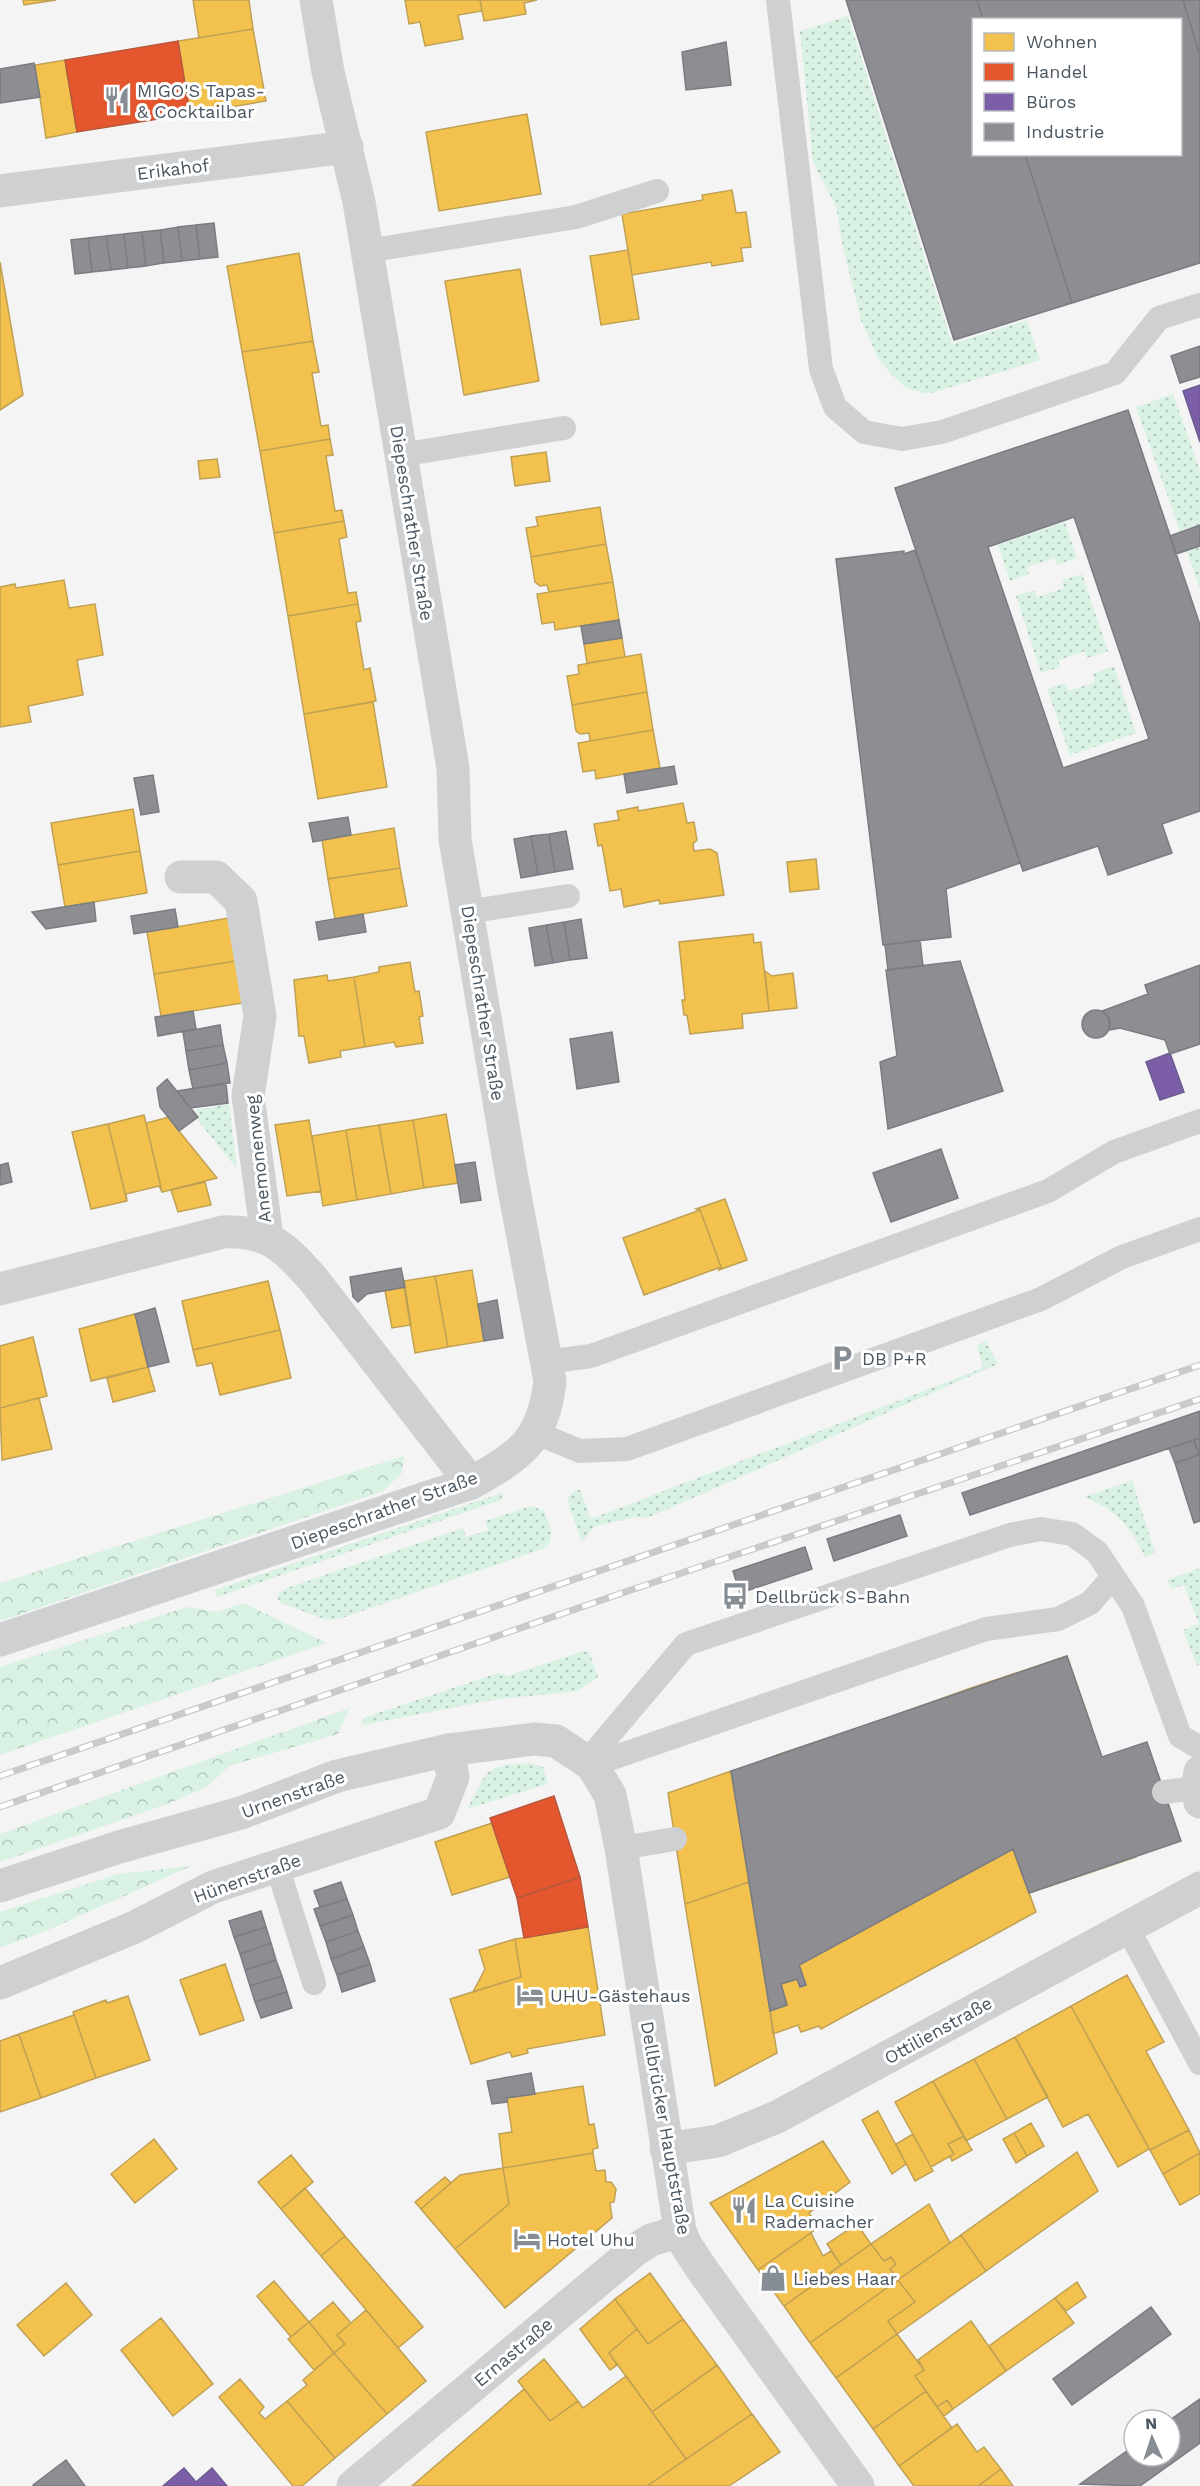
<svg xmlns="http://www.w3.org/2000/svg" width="1200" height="2486" viewBox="0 0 1200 2486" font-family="'Work Sans',sans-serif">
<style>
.green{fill:url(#green-dots)}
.forest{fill:url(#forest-crowns)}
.homes{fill:#f2c14e;stroke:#c0a154;stroke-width:1.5}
.shops{fill:#e4572e;stroke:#b6573d;stroke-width:1.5}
.offices{fill:#7b5ea7;stroke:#6c5c92;stroke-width:1.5}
.industry{fill:#8d8d92;stroke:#797c83;stroke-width:1.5;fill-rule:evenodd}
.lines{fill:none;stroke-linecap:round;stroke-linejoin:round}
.service{stroke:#ced0d2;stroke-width:24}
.minor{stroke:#ced0d2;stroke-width:33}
.tertiary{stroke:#ced0d2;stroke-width:33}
.rail-casing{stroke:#c9cacc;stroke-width:7}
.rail{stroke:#fff;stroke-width:4.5;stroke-dasharray:14;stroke-linecap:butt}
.labels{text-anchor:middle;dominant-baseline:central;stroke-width:6;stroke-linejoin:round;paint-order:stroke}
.poi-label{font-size:18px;fill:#4a5661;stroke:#fff;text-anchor:start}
.street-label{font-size:18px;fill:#4a5661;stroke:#fff}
</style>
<defs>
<pattern id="green-dots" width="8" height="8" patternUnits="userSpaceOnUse" patternTransform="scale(1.5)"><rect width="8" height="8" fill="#d9f2e3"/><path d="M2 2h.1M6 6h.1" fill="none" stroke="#b2c7bb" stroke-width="1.8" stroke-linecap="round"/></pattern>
<pattern id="forest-crowns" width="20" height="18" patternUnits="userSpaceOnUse" patternTransform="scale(1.5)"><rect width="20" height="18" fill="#d9f2e3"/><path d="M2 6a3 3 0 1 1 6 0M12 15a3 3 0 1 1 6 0" fill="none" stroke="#b2c7bb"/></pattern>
</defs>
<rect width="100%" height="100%" fill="#f4f4f4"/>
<!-- green -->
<path class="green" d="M848 16 952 344 1027 320 1040 360 928 394 906 388 891 374 878 358 861 320 843 248 836 207 813 162 800 31Z
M1173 394 1200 471V524L1180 531 1136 407Z
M1065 522 1077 558 1057 565 1054 558 1027 567 1029 574 1010 581 998 545Z
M1200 547V590L1187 551Z
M1082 574 1108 651 1087 658 1085 651 1058 660 1060 667 1041 673 1016 596 1034 590 1037 597 1064 588 1062 580Z
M1114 666 1136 733 1070 755 1047 689 1065 683 1068 691 1095 682 1093 674Z
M229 1104 237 1169 197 1119 199 1116 195 1110Z
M986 1341 998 1364 647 1518 635 1517 594 1527 582 1542 569 1506 568 1497 574 1491 580 1490 591 1519 983 1368 977 1345Z
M1132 1480 1155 1553 1145 1557C1131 1527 1115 1509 1084 1497Z
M504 1492 501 1500 217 1597 215 1590Z
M532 1506 544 1511C549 1525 557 1536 545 1548L339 1619 327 1620 281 1603 277 1598 279 1593 287 1588 463 1528 466 1537 488 1530 485 1521Z
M1200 1568V1666L1197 1665 1183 1630 1199 1624 1184 1585 1171 1589 1167 1580Z
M584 1651 589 1652 598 1677 578 1691 492 1700 363 1725 361 1722 366 1717 498 1673 507 1676Z
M530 1763 543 1767 548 1784 467 1809C489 1770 481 1766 530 1763Z"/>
<!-- forest -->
<path class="forest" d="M404 1456 402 1473 383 1491 0 1621V1583Z
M243 1603 327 1643 0 1755V1667L187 1607 217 1612Z
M350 1708 338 1734 229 1766 207 1787 167 1804 0 1862V1834Z
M191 1866 48 1930 0 1948V1912L118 1874Z"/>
<!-- homes -->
<path class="homes" d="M23 0H56L24 5Z
M193 0H249L253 29 199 38Z
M405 0H480L482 11 458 15 463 39 425 46 420 22 409 24Z
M480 0H537L524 3 526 14 484 21Z
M253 29 266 101 190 114 178 41Z
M65 60 77 132 46 138 35 65Z
M527 114 541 194 439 211 426 132Z
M732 190 736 213 746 212 751 247 741 248 743 261 712 266 711 262 632 275 622 214 703 200 702 195Z
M628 250 639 319 601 325 590 256Z
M299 253 313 341 242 352 227 266Z
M0 262 23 395 0 410Z
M520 269 539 381 464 395 445 281Z
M313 341 319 372 312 373 321 426 328 425 330 439 260 451 242 352Z
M330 439 333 455 326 456 335 511 342 510 344 521 274 533 260 451Z
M546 452 550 481 515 486 511 457Z
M217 459 220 477 200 479 198 461Z
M600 507 606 544 531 557 526 528 538 526 536 517Z
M344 521 347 537 339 539 348 593 356 592 358 604 288 616 274 533Z
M606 544 613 582 549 592 547 585 540 586 535 582 531 557Z
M64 580 69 608 95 604 103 655 77 660 83 695 28 706 31 722 0 727V587L15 584 16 588Z
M613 582 619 620 555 630 554 622 542 624 537 594Z
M358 604 361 621 356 622 364 670 370 668 376 701 304 714 288 616Z
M622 638 625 657 587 663 584 644Z
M641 654 647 692 572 705 567 676 579 674 578 665Z
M647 692 653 730 590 741 589 733 580 734 576 731 572 705Z
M373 702 387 787 318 799 304 714Z
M653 730 660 768 596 779 595 770 583 772 578 743Z
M683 803 687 823 694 822 697 840 693 844 694 851 710 849 717 853 724 895 660 904 659 900 624 907 621 889 610 891 602 845 598 846 594 824 619 820 617 811 638 807V811Z
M133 809 140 851 58 865 51 823Z
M394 828 400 868 328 879 322 840Z
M140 851 147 893 65 907 58 865Z
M816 859 819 889 790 892 787 862Z
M400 868 407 906 335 919 328 879Z
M228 918 236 961 154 974 147 932Z
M753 934 754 943 761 942 769 1011 742 1014 743 1028 690 1034 687 1015H684L682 1000H685L679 942Z
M236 961 243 1003 161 1016 154 974Z
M410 962 415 992 419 991 423 1016 419 1017 423 1043 396 1047 394 1042 365 1047 354 977 379 972V967Z
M765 971 772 976 793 973 797 1008 769 1011Z
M327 975 328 981 354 977 365 1047 340 1051 341 1057 309 1063 304 1036H299L294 980Z
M446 1114 458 1183 424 1188 413 1120Z
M144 1115 162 1192 159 1186 126 1194 127 1201 108 1124Z
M169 1117 179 1131 217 1178 162 1192 146 1123Z
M309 1120 321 1191 287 1196 275 1125Z
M413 1120 424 1188 391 1194 379 1125Z
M108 1124 127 1201 91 1209 72 1132Z
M379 1125 391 1194 357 1200 346 1130Z
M346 1130 357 1200 323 1206 312 1136Z
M205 1182 211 1205 178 1212 171 1190Z
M725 1199 747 1260 719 1270 721 1267 700 1210 696 1209Z
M700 1210 721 1267 644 1295 623 1238Z
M472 1270 484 1341 448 1347 435 1276Z
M435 1276 448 1347 415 1353 403 1281Z
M268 1281 280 1330 193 1350 182 1301Z
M405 1287 411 1325 392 1328 385 1291Z
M135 1314 148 1367 91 1381 79 1329Z
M280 1330 291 1378 220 1395 212 1363 197 1366 193 1350Z
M33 1337 47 1396 0 1408V1346Z
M148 1367 155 1391 113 1402 107 1378Z
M39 1398 52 1449 2 1460 0 1408Z
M1067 1656 1091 1725 996 1758 971 1688Z
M971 1688 996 1758 897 1792 873 1723Z
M873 1723 897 1792 801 1825 777 1755Z
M731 1771 749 1882 685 1904 668 1793Z
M1157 1772 1178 1833 1134 1848 1136 1857 1029 1893 1004 1824Z
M492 1823 510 1877 452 1895 435 1842Z
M1013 1849 1036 1912 821 2029 819 2026 801 2032 798 2025 773 2034 770 2011 787 2005 781 1984 797 1979 800 1987 806 1985 799 1965Z
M749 1882 777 2053 715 2086 685 1904Z
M588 1927 605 2035 527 2049 528 2053 512 2057 510 2052 471 2064 450 1999 521 1977 515 1939Z
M515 1939 521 1977 473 1992 485 1969 479 1950Z
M225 1964 244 2020 200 2035 180 1980Z
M1127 1975 1164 2042 1146 2051 1189 2130 1150 2150 1071 2006Z
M128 1996 150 2060 96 2078 73 2012 106 2000 107 2003Z
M1071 2006 1149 2149 1118 2167 1088 2114 1063 2127 1015 2037Z
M74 2015 96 2078 41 2098 19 2034Z
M19 2034 41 2098 0 2112V2041Z
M1015 2037 1048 2097 1007 2119 974 2059Z
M974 2059 1007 2119 966 2141 933 2081Z
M933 2081 964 2136 948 2144 954 2154 931 2167 895 2102Z
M583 2086 589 2125 594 2124 598 2148 593 2149V2153L503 2168 499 2134 512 2132 507 2098Z
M878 2111 906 2164 892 2174 862 2120Z
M1031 2123 1044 2146 1027 2156 1014 2133Z
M1189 2130 1200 2153 1163 2174 1150 2150Z
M1014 2133 1027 2156 1016 2163 1003 2139Z
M913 2134 933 2171 915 2181 896 2144Z
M964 2136 972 2150 952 2161 950 2156 954 2154 948 2144Z
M154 2139 177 2169 135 2203 111 2174Z
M823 2141 850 2182 809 2213 819 2227 758 2270 710 2203Z
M1077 2152 1098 2191 986 2271 961 2235Z
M593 2153 596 2171 605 2170 606 2182H611L616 2189 614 2202 610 2203 612 2218 505 2308 455 2249 509 2204 503 2168Z
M1200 2153V2194L1180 2205 1163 2174Z
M291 2155 313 2182 281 2209 258 2182Z
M503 2168 509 2204 455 2249 421 2209 460 2175Z
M445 2177 451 2183 421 2209 415 2202Z
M305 2188 345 2236 321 2256 281 2209Z
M929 2204 950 2243 898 2280 890 2269 896 2264 891 2257 884 2261 871 2244Z
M857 2224 871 2244 841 2265 827 2244Z
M811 2233 823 2256 831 2251 841 2265 784 2306 758 2270Z
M961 2235 986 2271 897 2334 888 2321 915 2302 898 2280Z
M345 2236 423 2327 398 2348 321 2256Z
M871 2244 884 2261 891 2257 896 2264 890 2269 898 2280 810 2343 784 2306Z
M650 2273 683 2319 648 2344 615 2299Z
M898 2280 915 2302 888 2321 897 2334 836 2378 810 2343Z
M274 2281 309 2322 291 2337 257 2296Z
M1077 2282 1086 2297 1066 2311 1055 2298Z
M66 2283 92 2315 44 2356 17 2325Z
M1055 2298 1074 2323 1006 2371 989 2346Z
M615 2299 637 2329 609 2353 617 2365 610 2370 580 2329Z
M333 2302 351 2323 337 2335 345 2344 334 2353 309 2322Z
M366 2310 426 2381 387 2414 334 2353 345 2344 337 2335Z
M161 2318 213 2384 173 2416 121 2350Z
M683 2319 717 2365 652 2412 609 2353 637 2329 648 2344Z
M971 2321 1006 2371 953 2409 947 2400 937 2407 915 2376 924 2370 918 2360Z
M309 2322 334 2353 314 2370 288 2339Z
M897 2334 924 2370 915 2376 926 2391 873 2429 836 2378Z
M334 2353 387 2414 335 2458 287 2401 307 2385 303 2380Z
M544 2359 578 2401 550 2421 518 2381Z
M717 2365 752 2414 686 2459 652 2412Z
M626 2376 686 2459 647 2486H412L524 2389 550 2421 578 2401 583 2408Z
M240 2379 264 2407 259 2413 265 2419 287 2401 335 2458 302 2486H293L219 2397Z
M926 2391 952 2428 899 2466 873 2429Z
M947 2400 953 2409 944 2416 937 2407Z
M752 2414 780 2452 729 2486H647Z
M957 2424 977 2452 984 2447 1001 2469 978 2486H914L899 2466Z
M1001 2469 1013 2486H978Z"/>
<!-- shops -->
<path class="shops" d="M178 41 190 114 77 132 65 60Z
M554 1796 580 1877 517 1898 490 1818Z
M580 1877 588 1927 524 1938 517 1898Z"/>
<!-- offices -->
<path class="offices" d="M1200 385V442L1183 391Z
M1170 1053 1184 1092 1160 1100 1146 1062Z
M184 2468 196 2482 212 2468 227 2486H163Z"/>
<!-- industry -->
<path class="industry" d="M846 0H977L983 20H974V154H1025L1072 303 954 340Z
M977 0H1183L1200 56V263L1072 303 1025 154H1180V20H983Z
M1183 0H1200V56Z
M726 42 731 85 686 90 682 52Z
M34 63 40 97 0 103V69Z
M214 223 218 257 200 259 196 225Z
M196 225 200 259 182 261 178 227Z
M178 227 182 261 164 263 160 230Z
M160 230 164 263 146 266 142 232Z
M142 232 146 266 128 268 124 234Z
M124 234 128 268 111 270 106 236Z
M106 236 111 270 92 272 88 238Z
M88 238 92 272 75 274 71 240Z
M1200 346V377L1180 383 1171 356Z
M1128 410 1200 625V811L1162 824 1172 853 1108 875 1098 846 1023 871 895 488ZM1074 517 1149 739 1063 768 988 547Z
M1200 525V546L1176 554 1170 536Z
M915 550 1020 863 946 889 951 937 883 945 836 559 904 551V554Z
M619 620 622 638 584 644 581 626Z
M674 766 677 784 627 793 624 774Z
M153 775 159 812 141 815 134 778Z
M348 817 351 835 313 842 309 823Z
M566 831 573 869 555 872 549 834Z
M549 834 555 872 538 875 531 836Z
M531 836 538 875 521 878 514 839Z
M94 902 96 921 46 929 32 912Z
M175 909 178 927 134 934 131 916Z
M363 914 366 932 319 940 316 922Z
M581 919 587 958 570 960 564 922Z
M564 922 570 960 553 963 546 925Z
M546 925 553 963 535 966 529 928Z
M920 940 923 966 888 970 885 945Z
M960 961 1003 1091 888 1129 880 1062 897 1056 886 970Z
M1200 965V1044L1170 1054 1165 1040 1120 1028 1109 1030V1018L1102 1011 1148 994 1145 985Z
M1082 1024a14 14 0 1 1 28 0a14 14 0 1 1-28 0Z
M193 1011 196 1029 158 1036 155 1017Z
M220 1025 223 1045 186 1051 183 1032Z
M612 1032 619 1082 577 1089 570 1039Z
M223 1045 227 1063 189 1070 186 1051Z
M227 1063 230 1083 193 1089 189 1070Z
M167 1079 198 1117 179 1131 160 1107 157 1088Z
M226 1083 228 1103 190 1108 177 1091Z
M941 1149 958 1198 891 1222 873 1173Z
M475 1162 481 1200 461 1203 455 1165Z
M8 1163 12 1182 0 1185V1165Z
M401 1268 405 1287 367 1294 358 1302 353 1297 350 1277Z
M497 1300 503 1338 484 1341 478 1304Z
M155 1308 169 1362 148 1367 135 1314Z
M1200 1411V1438L970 1515 962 1493Z
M1200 1438V1521L1194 1523 1175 1463 1199 1455 1194 1440Z
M1194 1440 1199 1455 1175 1463 1169 1448Z
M900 1515 907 1536 834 1561 827 1539Z
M805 1547 812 1569 740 1593 733 1571Z
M1067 1656 1102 1757 1147 1742 1181 1841 1029 1893 1013 1849 799 1965 806 1985 800 1987 797 1979 781 1984 787 2005 770 2011 731 1771Z
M341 1882 347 1899 320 1907 314 1891Z
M347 1899 353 1915 320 1926 314 1909Z
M261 1911 266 1927 234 1937 229 1921Z
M353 1915 358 1931 326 1942 320 1926Z
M266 1927 271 1943 240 1954 234 1937Z
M358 1931 364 1947 331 1959 326 1942Z
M271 1943 276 1960 245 1970 240 1954Z
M364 1947 370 1964 337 1975 331 1959Z
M276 1960 282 1976 250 1986 245 1970Z
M370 1964 375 1981 342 1992 337 1975Z
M282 1976 287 1992 255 2002 250 1986Z
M287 1992 292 2008 261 2018 255 2002Z
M531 2073 535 2094 507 2098V2102L492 2104 487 2081Z
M1151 2307 1171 2334 1072 2405 1053 2379Z
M1200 2399V2443L1140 2486 1080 2484 1134 2446V2456H1170V2420Z
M66 2460 85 2486H34L33 2485Z"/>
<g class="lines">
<!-- service -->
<path class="service" d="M778 0 821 369 835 407 864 432 902 439 942 432 1115 373 1159 318 1200 305
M367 251 576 217 657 191
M401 455 564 428
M467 912 568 896
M546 1362 591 1356 1048 1191 1114 1152 1200 1121
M536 1433 580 1451 627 1449 1041 1299 1122 1257 1200 1229
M587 1761 686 1644 1010 1535 1041 1529 1072 1534 1097 1552 1133 1606 1180 1736 1200 1748
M592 1765 986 1629 1058 1619 1090 1603 1113 1577
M1164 1792 1197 1788
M621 1848 675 1839
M277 1866 314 1983
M1127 1927 1200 2063"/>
<!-- minor -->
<path class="minor" d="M0 191 347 147
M181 877H216L241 901 260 1016 248 1096 267 1237
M0 1289 223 1232C269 1230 284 1247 313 1279L471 1483
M1200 1772 1197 1788 1200 1802
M0 1983 135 1927 213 1887 439 1813 453 1777 448 1750
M666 2149 718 2141 777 2117 1200 1888
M353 2486 635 2250 651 2240 680 2231"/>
<!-- tertiary -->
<path class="tertiary" d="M0 1640 471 1483C521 1455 543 1441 550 1381L512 1179 455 839 453 768 359 202 328 72 316 0
M0 1886 119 1847 241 1813 337 1776 448 1750 534 1739 556 1741 592 1765 610 1795 621 1848 680 2231 686 2245 701 2268 858 2486"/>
<defs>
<path id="rail" d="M0 1776 1200 1365
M0 1807 628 1591 1200 1399"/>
</defs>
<!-- rail casing -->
<use href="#rail" class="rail-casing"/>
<!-- rail -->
<use href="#rail" class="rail"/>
</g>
<!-- icons -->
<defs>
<symbol id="restaurant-bare" viewBox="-9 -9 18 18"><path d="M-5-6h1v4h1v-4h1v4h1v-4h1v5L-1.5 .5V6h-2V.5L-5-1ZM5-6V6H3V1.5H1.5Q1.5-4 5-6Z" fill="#868d94" stroke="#fff" stroke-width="2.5" paint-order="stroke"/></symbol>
<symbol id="parking-bare" viewBox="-9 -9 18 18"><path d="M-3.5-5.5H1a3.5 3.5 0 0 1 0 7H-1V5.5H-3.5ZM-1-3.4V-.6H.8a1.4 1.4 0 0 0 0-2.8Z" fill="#868d94" stroke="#fff" stroke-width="2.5" paint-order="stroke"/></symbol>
<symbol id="bus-bare" viewBox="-9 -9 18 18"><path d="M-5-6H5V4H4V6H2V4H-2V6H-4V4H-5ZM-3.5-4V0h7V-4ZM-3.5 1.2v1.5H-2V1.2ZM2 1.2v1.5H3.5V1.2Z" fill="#868d94" stroke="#fff" stroke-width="2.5" paint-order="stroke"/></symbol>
<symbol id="hotel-bare" viewBox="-9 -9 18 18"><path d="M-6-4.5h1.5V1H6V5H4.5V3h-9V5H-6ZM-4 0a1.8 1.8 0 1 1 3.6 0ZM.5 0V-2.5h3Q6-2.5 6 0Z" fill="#868d94" stroke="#fff" stroke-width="2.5" paint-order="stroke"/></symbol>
<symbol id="shop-bare" viewBox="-9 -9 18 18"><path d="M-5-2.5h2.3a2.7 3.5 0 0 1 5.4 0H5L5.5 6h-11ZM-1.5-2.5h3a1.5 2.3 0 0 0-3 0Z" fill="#868d94" stroke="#fff" stroke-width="2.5" paint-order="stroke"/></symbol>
</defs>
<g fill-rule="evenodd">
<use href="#restaurant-bare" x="98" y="81" width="38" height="38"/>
<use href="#parking-bare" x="823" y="1339" width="38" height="38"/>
<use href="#bus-bare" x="716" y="1577" width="38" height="38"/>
<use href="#hotel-bare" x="511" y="1976" width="38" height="38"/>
<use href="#restaurant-bare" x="725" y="2191" width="38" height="38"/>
<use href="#hotel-bare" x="508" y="2220" width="38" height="38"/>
<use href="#shop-bare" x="754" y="2259" width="38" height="38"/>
</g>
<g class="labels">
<!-- poi labels -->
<g class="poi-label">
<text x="137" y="90">MIGO'S Tapas-<tspan x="137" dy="21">&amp; Cocktailbar</tspan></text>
<text x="862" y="1358">DB P+R</text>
<text x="755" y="1596">Dellbrück S-Bahn</text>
<text x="550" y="1995">UHU-Gästehaus</text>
<text x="764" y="2200">La Cuisine<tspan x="764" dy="21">Rademacher</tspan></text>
<text x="547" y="2239">Hotel Uhu</text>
<text x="793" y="2278">Liebes Haar</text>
</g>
<!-- street labels -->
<g class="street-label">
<text transform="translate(173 169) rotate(-7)">Erikahof</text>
<text transform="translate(412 523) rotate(81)">Diepeschrather Straße</text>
<text transform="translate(483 1003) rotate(81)">Diepeschrather Straße</text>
<text transform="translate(258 1159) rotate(-96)">Anemonenweg</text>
<text transform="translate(384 1510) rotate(-20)">Diepeschrather Straße</text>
<text transform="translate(293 1794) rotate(-20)">Urnenstraße</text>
<text transform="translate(247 1878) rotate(-20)">Hünenstraße</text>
<text transform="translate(938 2030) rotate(-29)">Ottilienstraße</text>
<text transform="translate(666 2128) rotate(80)">Dellbrücker Hauptstraße</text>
<text transform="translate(513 2352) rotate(-40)">Ernastraße</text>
</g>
</g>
<!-- legend -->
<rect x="972" y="18" width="210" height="138" fill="#ffffff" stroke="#b7bbc0" stroke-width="1.5"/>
<rect x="984" y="33" width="30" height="18" fill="#f2c14e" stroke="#b7bbc0" stroke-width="1.5"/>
<text x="1026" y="48" font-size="18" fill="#4a5661">Wohnen</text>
<rect x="984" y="63" width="30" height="18" fill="#e4572e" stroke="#b7bbc0" stroke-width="1.5"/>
<text x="1026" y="78" font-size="18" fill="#4a5661">Handel</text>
<rect x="984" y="93" width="30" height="18" fill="#7b5ea7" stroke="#b7bbc0" stroke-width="1.5"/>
<text x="1026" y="108" font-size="18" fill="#4a5661">Büros</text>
<rect x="984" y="123" width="30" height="18" fill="#8d8d92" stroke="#b7bbc0" stroke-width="1.5"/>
<text x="1026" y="138" font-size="18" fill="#4a5661">Industrie</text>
<!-- north arrow -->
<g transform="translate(1152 2438) rotate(357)"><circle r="28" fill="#ffffff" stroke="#b7bbc0" stroke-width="1.5"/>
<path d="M0-4.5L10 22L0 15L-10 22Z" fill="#868d94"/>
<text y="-9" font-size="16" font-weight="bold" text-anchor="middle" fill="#4a5661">N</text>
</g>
</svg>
